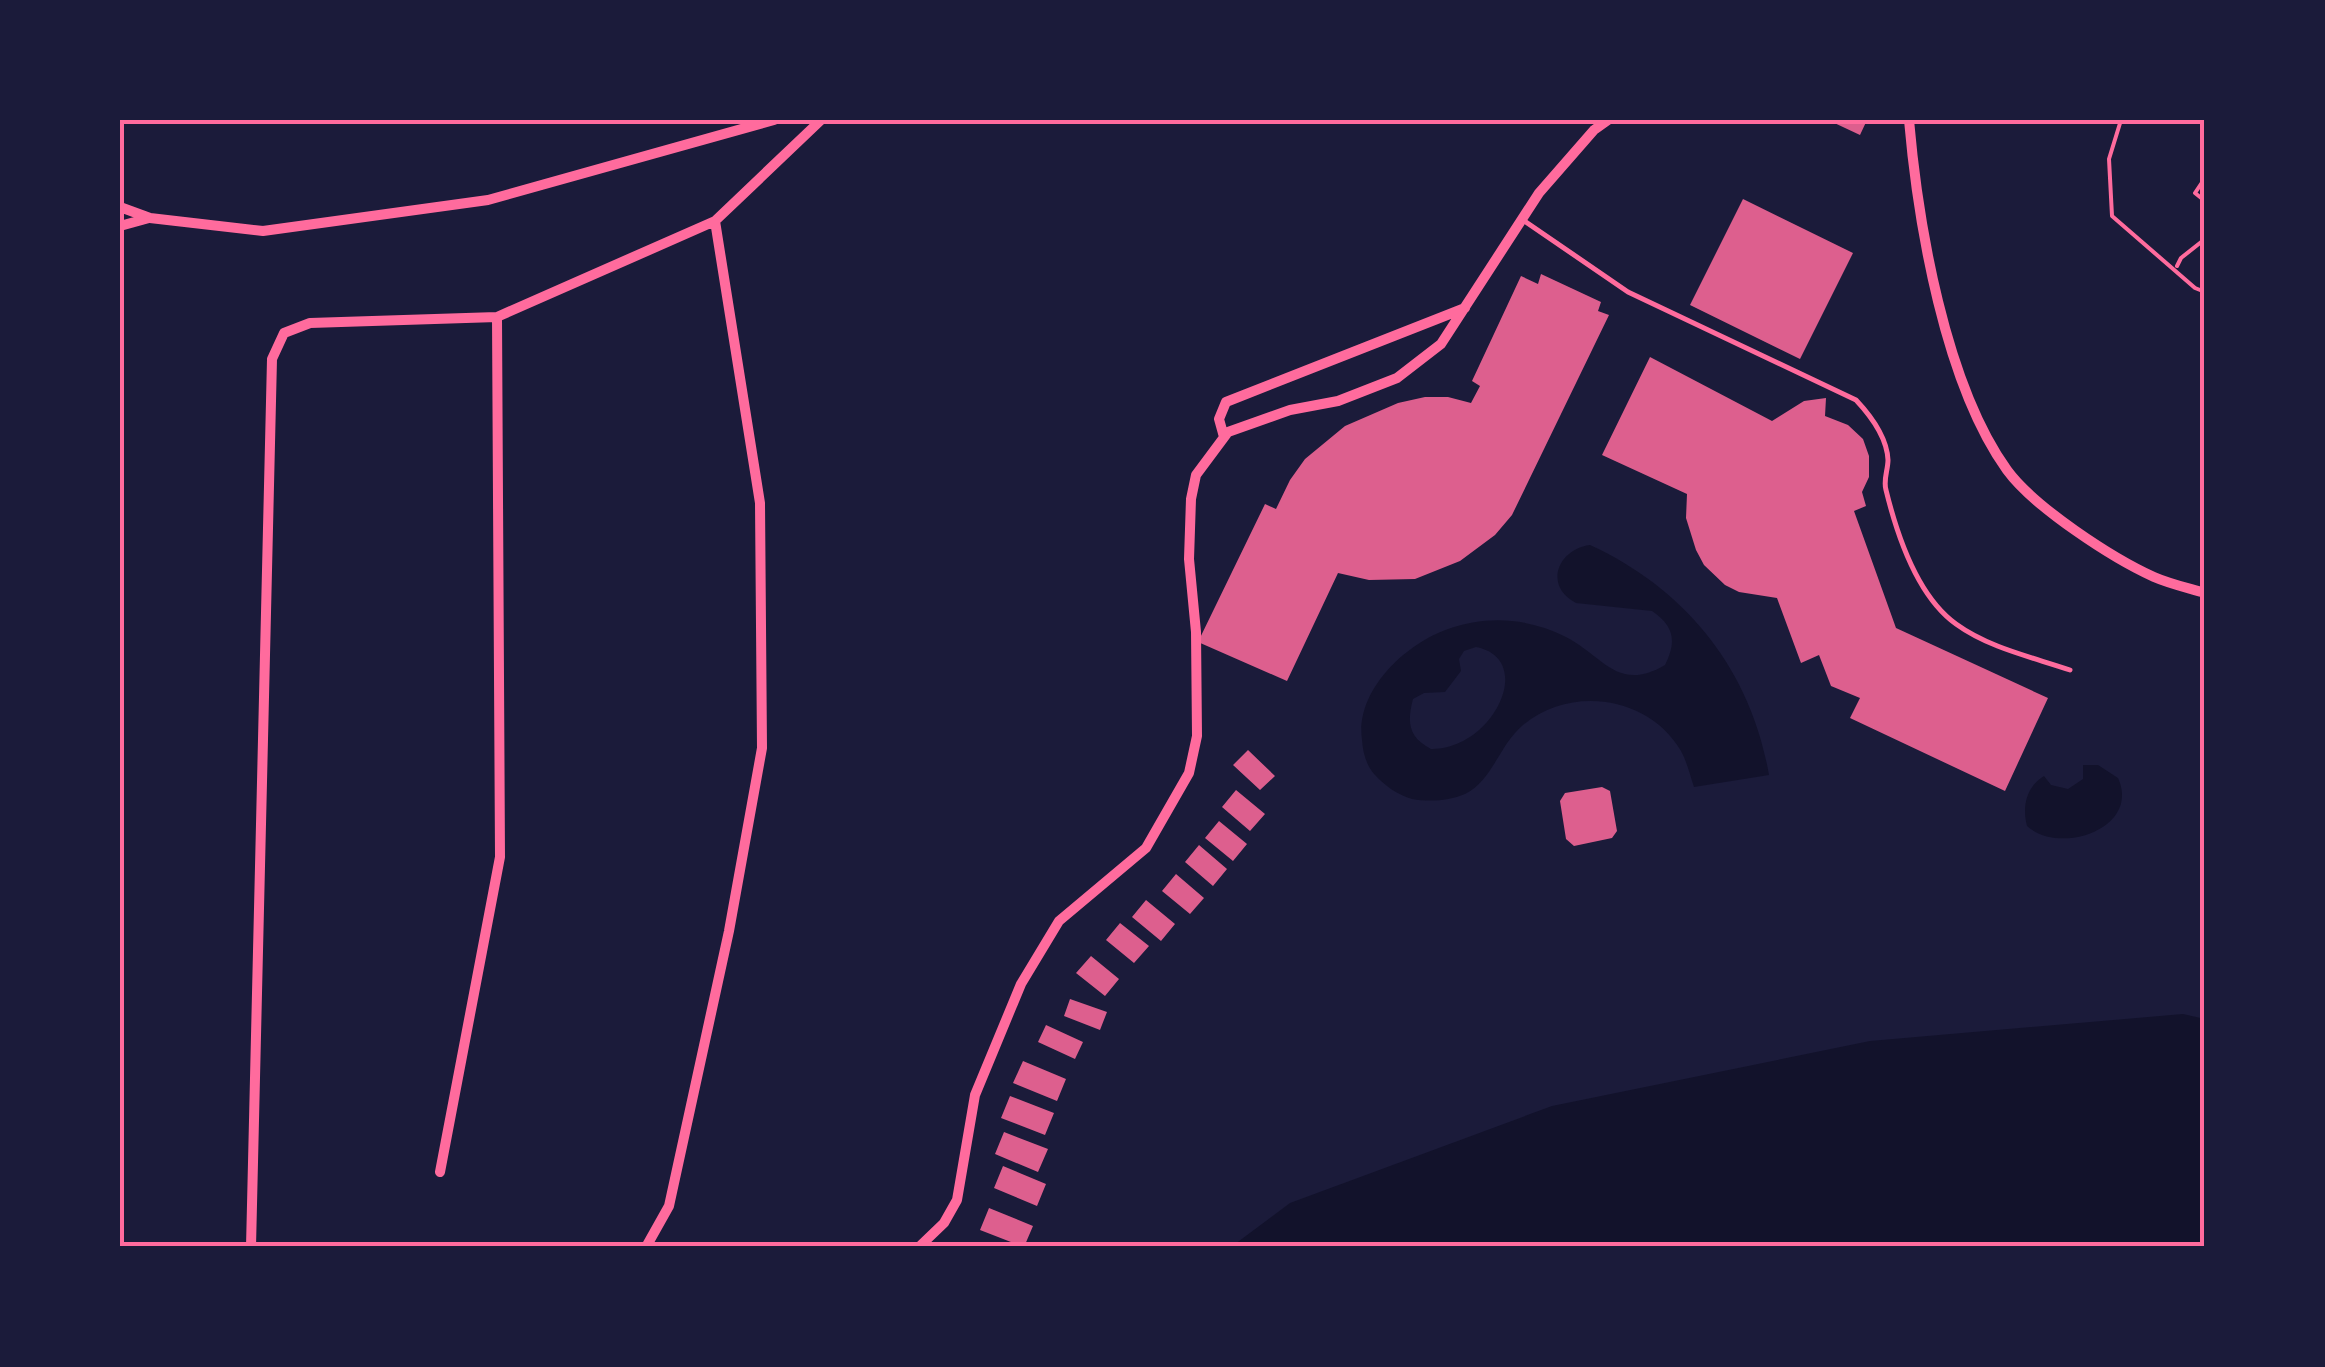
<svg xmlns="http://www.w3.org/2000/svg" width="2325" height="1367" viewBox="0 0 2325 1367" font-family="'Roboto Condensed',sans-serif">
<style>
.water{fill:#12122b;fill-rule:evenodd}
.building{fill:#dd5f8e}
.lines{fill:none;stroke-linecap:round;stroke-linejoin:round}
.path{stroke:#ff6b9d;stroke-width:4}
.service{stroke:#ff6b9d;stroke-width:5}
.minor{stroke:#ff6b9d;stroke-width:10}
.neatline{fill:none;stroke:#ff6b9d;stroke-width:4}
</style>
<rect width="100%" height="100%" fill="#1b1b3a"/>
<!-- water -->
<path class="water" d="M1590 545C1686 589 1751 670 1769 775L1694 787C1690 775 1687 762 1681 751 1649 696 1571 685 1523 725 1499 745 1493 780 1465 794 1449 801 1429 802 1412 799 1398 795 1385 786 1375 775 1366 765 1363 753 1362 740 1355 691 1405 644 1448 629 1487 615 1529 618 1566 637 1603 656 1618 693 1665 665 1677 641 1674 626 1652 611L1576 603C1543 586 1558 549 1590 545ZM1476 647C1537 659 1493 750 1431 749 1408 737 1407 722 1413 699L1424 693 1445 692 1461 671 1459 659 1464 651Z
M2083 765H2098L2118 778C2141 828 2060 856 2027 826 2022 807 2026 787 2044 776L2051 785 2068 789 2083 779Z
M2183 1014 2205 1019V1247H1231L1290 1203 1552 1106 1870 1041Z"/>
<!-- building -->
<path class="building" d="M1828 120H1867L1860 135Z
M1743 199 1853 253 1800 359 1690 305Z
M1541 274 1601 302 1598 311 1609 315 1512 515 1495 535 1460 561 1415 579 1369 580 1338 573 1287 681 1198 642 1265 504 1276 509 1290 480 1305 459 1345 426 1398 403 1425 397H1448L1471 403 1480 386 1472 381 1521 276 1538 284Z
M1650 357 1772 421 1804 401 1826 398 1825 416 1848 425 1863 439 1869 456V477L1862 492 1866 506 1854 511 1896 628 2048 698 2005 791 1850 718 1860 698 1831 686 1819 655 1801 663 1777 598 1739 592 1725 585 1704 565 1696 550 1686 518 1687 494 1602 455Z
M1248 750 1275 776 1260 790 1233 765Z
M1602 787 1610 791 1617 831 1612 838 1574 846 1566 839 1560 801 1565 793Z
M1236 790 1265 814 1250 831 1222 807Z
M1219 821 1247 844 1233 861 1205 838Z
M1199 845 1227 869 1213 886 1185 862Z
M1176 874 1204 898 1190 914 1162 891Z
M1146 900 1175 924 1161 941 1132 917Z
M1120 923 1149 946 1134 963 1106 940Z
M1091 956 1119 979 1105 996 1076 973Z
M1070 999 1107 1012 1100 1030 1064 1016Z
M1046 1025 1083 1042 1075 1059 1038 1042Z
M1023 1061 1066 1079 1057 1101 1013 1083Z
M1010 1096 1054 1113 1045 1135 1001 1118Z
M1004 1132 1048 1149 1038 1172 995 1154Z
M1003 1166 1046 1184 1037 1206 994 1188Z
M989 1208 1033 1226 1024 1247 980 1230Z"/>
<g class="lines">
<!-- path -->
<path class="path" d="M2121 120 2109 159 2112 216 2195 288 2205 292
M2205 178 2195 193 2205 201
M2177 266 2181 258 2205 239"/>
<!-- service -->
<path class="service" d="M1523 220 1628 292 1856 400C1871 416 1887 437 1888 460 1888 470 1883 480 1886 490 1897 535 1917 596 1956 624 1989 648 2032 657 2070 670"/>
<!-- minor -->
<path class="minor" d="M1909 120C1918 224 1945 384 2007 470 2034 507 2112 558 2154 577 2170 584 2188 588 2205 593
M120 207 150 218 263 231 488 200 774 120
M120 226 149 218
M1224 437 1219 419 1226 402 1465 308
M440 1172 500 857 497 317
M251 1247 272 359 284 333 310 323 497 317 715 221 821 120
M646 1247 669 1206 729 931 762 748 760 503 715 221
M919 1247 944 1223 957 1200 975 1095 1021 984 1059 921 1146 848 1189 773 1197 736 1196 632 1189 559 1191 499 1196 475 1228 432 1290 410 1338 401 1397 378 1441 344 1539 193 1594 130 1608 120"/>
</g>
<!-- border -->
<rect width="2325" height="1367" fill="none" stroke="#1b1b3a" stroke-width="245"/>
<rect x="122" y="122" width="2080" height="1122" class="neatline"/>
</svg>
